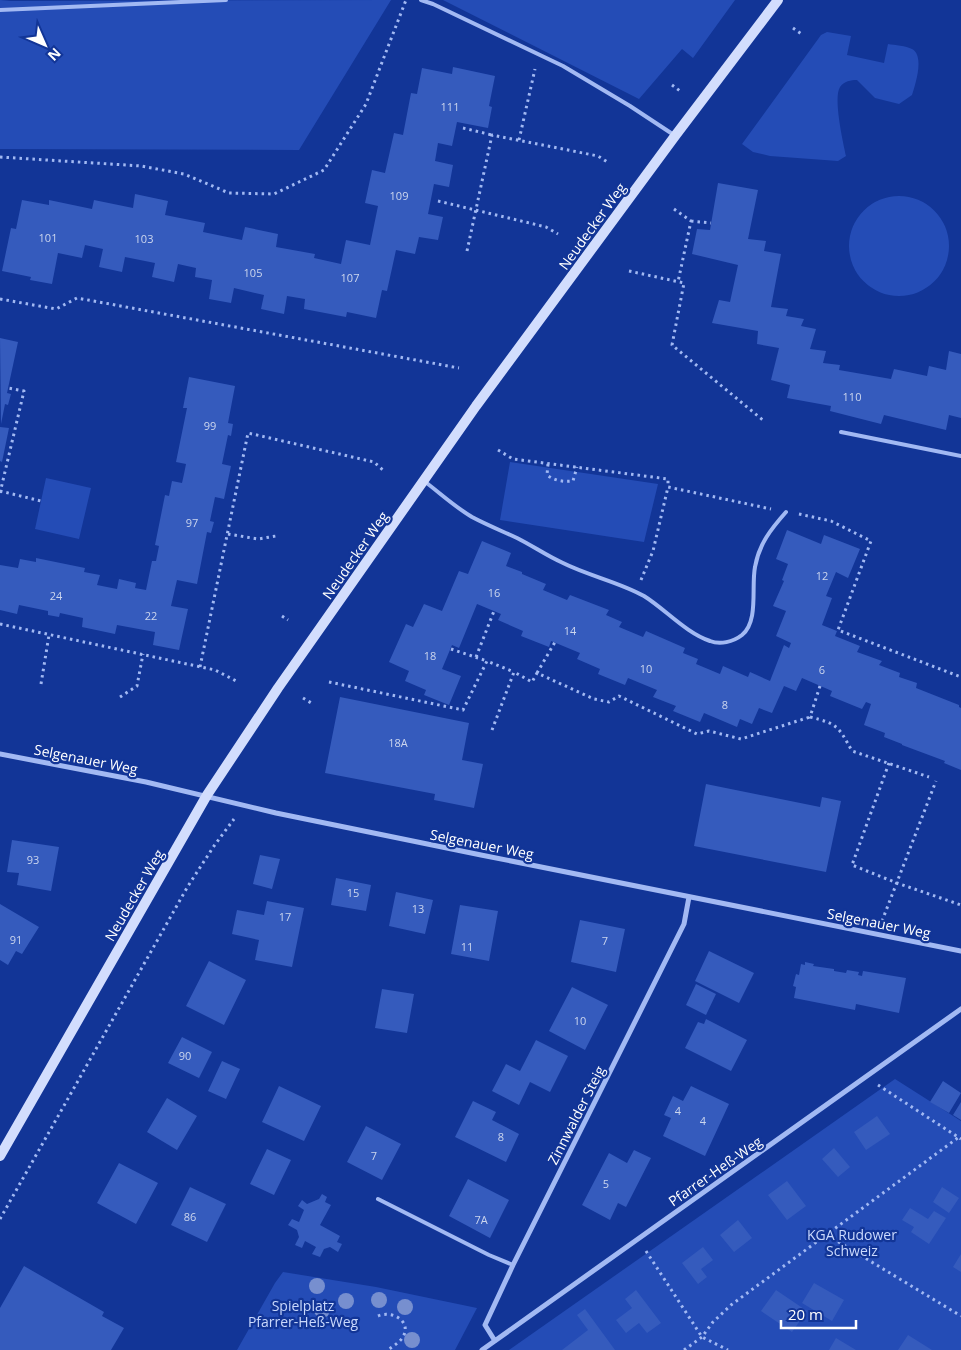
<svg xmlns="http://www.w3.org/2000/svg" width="961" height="1350" viewBox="0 0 961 1350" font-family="'Open Sans',sans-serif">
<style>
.green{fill:#244cb6}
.building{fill:#355bbd}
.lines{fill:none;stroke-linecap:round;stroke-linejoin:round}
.path{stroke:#a2b9f3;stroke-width:3;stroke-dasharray:2.5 4;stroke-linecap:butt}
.lane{stroke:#a2b9f3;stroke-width:4}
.street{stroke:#a2b9f3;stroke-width:5}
.secondary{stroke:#d2ddfd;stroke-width:10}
.tree{fill:#778fcf}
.labels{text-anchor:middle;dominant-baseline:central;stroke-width:4.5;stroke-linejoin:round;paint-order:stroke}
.number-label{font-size:11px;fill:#ccd6ee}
.street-label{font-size:14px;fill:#fff;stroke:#123597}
.park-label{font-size:14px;fill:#cad9fd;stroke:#123597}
</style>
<rect width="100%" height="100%" fill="#123597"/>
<!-- green -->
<path class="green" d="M0 0 11 1 391 0 299 150 0 149Z
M443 0H735L693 58 682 49 639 99Z
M827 32 851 36 847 55 884 63 888 44C895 45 906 46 912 49 925 56 915 85 912 95L899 104 875 98 857 80C851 80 844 81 840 87 833 98 843 142 846 156L838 161 770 156 753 152 742 144 821 35Z
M849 246a50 50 0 1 1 100 0a50 50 0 1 1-100 0Z
M510 462 658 484 644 542 500 520Z
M46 478 91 488 79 539 35 529Z
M895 1079 961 1121V1350H509Z
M283 1272 376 1287 477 1308 455 1350H237L275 1283Z"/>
<!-- building -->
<path class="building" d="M453 67 495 76 489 106 492 107 488 128 457 122 452 146 438 143 435 161 453 165 449 187 434 184 428 214 443 217 438 240 419 237 415 254 396 250 387 291 382 290 376 318 347 312 346 317 304 309 305 299 287 296 284 314 261 309 264 295 234 288 231 303 209 299 212 280 195 277 196 268 178 264 174 282 152 277 155 263 125 257 122 272 99 267 103 249 85 245 82 258 58 253 52 284 30 280 31 277 2 271 11 228 16 229 22 200 49 205V200L92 209 94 200 133 208 135 194 168 201 165 215 205 223 203 232 242 240 245 227 278 234 276 247 315 254 314 258 341 264 346 240 370 245 378 206 365 203 372 170 385 173 394 133 403 135 411 93 417 94 422 68 452 74Z
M718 183 758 190 748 239 766 241 764 251 781 254 771 307 788 309 786 316 804 319 801 326 816 329 810 349 826 351 823 363 840 365 839 370 891 379 894 369 927 376 929 366 946 370 949 351 961 354V418L949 415 946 430 884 415 881 424 830 411 831 406 787 398 790 385 771 380 779 348 757 344 758 331 712 323 719 300 730 302 738 265 692 254 697 229 710 230Z
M0 338 18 342 7 393 11 394 8 405 5 404 1 424Z
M189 377 235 386 228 423 233 424 231 436 228 435 222 464 231 466 224 499 215 497 210 521 214 522 211 533 207 532 197 584 177 580 171 606 188 609 179 650 153 645 155 632 117 625 115 634 82 627 83 618 60 613 59 617 48 615V611L19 605 17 614 0 610V565L18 568 20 559 36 562V558L85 568 84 572 100 575 97 585 117 589 119 579 136 583 135 588 146 590 152 561H156L159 546 155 545 165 495 169 496 172 481 182 483 184 474 186 464 176 462 187 408H183Z
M0 427 9 428 2 462 0 461Z
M787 530 821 544 824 535 860 549 848 578 836 572 826 596 832 598 822 625 837 631 835 636 860 646 857 652 882 661 879 665 900 673 899 677 917 683 916 688 959 705V707L961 708V770L944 763 945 761 902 745V744L884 737 885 733 864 725 871 704 866 702 862 709 830 696 832 691 802 678 796 691 784 686 772 713 759 708 752 724 740 719 737 727 704 713 700 722 673 711 676 706 653 697 657 690 628 678 625 685 598 674 600 669 577 659 580 653 551 641 549 647 521 636 523 631 498 620 501 614 477 604 459 648 452 645 442 669 461 676 449 705 424 695 426 690 405 681 409 671 389 662 406 624 413 627 424 604 442 611 459 571 468 574 482 541 511 553 506 566 522 572V574L546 584 543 590 567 600 570 595 609 610 606 615 622 622 619 627 643 637 646 631 685 648 683 653 698 659 696 664 720 674 723 666 748 677 750 672 770 681 784 645 789 648 791 643 776 636 786 611 773 606 784 581 782 580 788 564 776 559Z
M340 697 469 723 462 760 483 764 474 808 434 800 435 794 325 773Z
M706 784 820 807 822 797 841 801 826 872 694 846Z
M12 840 59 847 51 891 17 885 19 873 7 872Z
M260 855 280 859 272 889 253 884Z
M336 878 371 885 366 911 331 905Z
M396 892 433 900 425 934 389 926Z
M267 901 304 908 292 967 255 960 259 940 232 934 237 910 264 915Z
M0 904 39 927 22 954 16 951 8 965 0 960Z
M460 905 498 911 489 961 451 954Z
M580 920 625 929 616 972 571 962Z
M709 951 754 973 739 1003 695 981Z
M209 961 246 980 224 1025 186 1006Z
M805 962 814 964 813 966 834 969V971L846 973 847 970 859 972 858 975 862 976 863 971 906 978 899 1013 856 1004 855 1010 794 998 796 987 793 986 796 974 799 975 801 964 805 965Z
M696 984 716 994 706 1015 686 1005Z
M572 987 608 1005 585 1050 549 1031Z
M382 989 414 994 407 1033 375 1028Z
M706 1019 747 1040 731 1071 685 1048 698 1022 704 1024Z
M182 1037 212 1052 199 1078 168 1063Z
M536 1040 568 1056 550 1092 530 1082 519 1105 492 1091 506 1064 520 1071Z
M222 1061 240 1069 226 1099 208 1091Z
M943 1081 961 1093 949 1113 930 1102Z
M279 1086 321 1106 304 1141 262 1122Z
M691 1086 729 1104 705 1156 663 1136 671 1118 664 1115 673 1096 683 1101Z
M167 1098 197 1116 177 1150 147 1132Z
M473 1101 496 1112 492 1120 519 1134 506 1162 455 1137Z
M961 1102V1120L953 1115Z
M877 1116 890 1134 866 1150 854 1132Z
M366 1126 401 1144 382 1180 347 1162Z
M834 1148 850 1167 838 1177 822 1159Z
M267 1149 291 1160 274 1195 250 1184Z
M634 1150 651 1158 626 1207 618 1203 610 1220 582 1205 609 1153 627 1163Z
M119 1163 158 1183 136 1224 97 1203Z
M468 1179 509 1200 490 1238 449 1216Z
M787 1181 806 1206 787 1220 768 1195Z
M190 1187 226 1204 207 1242 171 1225Z
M942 1187 959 1198 949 1213 933 1202Z
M322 1194 327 1197 325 1202 331 1205 320 1225 340 1236 337 1242 342 1244 338 1252 330 1247 324 1249 320 1257 312 1254 316 1247 305 1241 302 1248 295 1245 299 1237 297 1230 288 1225 292 1219 299 1222 304 1210 298 1206 302 1200 307 1204 319 1199Z
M910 1208 928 1219 934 1211 946 1218 929 1244 911 1232 914 1227 902 1220Z
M738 1220 752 1238 734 1252 720 1235Z
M703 1247 713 1260 701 1269 707 1277 698 1284 682 1263Z
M961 1254V1272L953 1267Z
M24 1266 104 1312 102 1316 124 1328 111 1350H0V1308Z
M814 1283 844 1300 832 1321 802 1303Z
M636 1290 661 1323 647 1333 639 1323 626 1333 616 1320 632 1308 625 1299Z
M776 1290 807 1311 792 1332 761 1311Z
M585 1309 615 1350H562L588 1330 577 1315Z
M908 1335 932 1350H898Z
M836 1338 856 1350H829Z"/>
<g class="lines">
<!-- path -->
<path class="path" d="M793 28 803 35
M672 85 680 91
M463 128 492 135
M519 140 535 69
M0 157 141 166 184 174 229 193 274 194 324 170 366 104 406 0
M438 201 546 227 558 234
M674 209 691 221 678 282
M691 221 711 223
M467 251 492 135 598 156 609 163
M629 271 684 283 672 345 764 421
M0 299 56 309 77 298 459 368
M498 450 513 459 668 479V487L771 509
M548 464 547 475C555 481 564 482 573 481L577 467
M0 491 41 501
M0 493 24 391 8 388
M799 514 831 521 871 541 838 630 961 677
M228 534 258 539 276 536
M641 580 653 551 668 487
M282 616 288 620
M0 624 215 670 238 682
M451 649 487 661
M476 657 494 611
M200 667 248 433 374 462 384 471
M537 673 555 642
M329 682 463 710 487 661 514 672
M41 684 49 635
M820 686 810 717C838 724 838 726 852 751L929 777
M120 697 137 686 143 654
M303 698 313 704
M492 730 514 672 532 682 537 673 594 699 609 702 619 696 697 734 709 731 741 739 810 717
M889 763 852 865 897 883 961 905
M882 921 936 781
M878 1085 961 1139
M0 1219 188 886 214 846 234 819
M827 1235 961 1316
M646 1251 702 1337 728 1350
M378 1316C392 1310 412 1321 403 1337 399 1343 393 1346 388 1350
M684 1350 702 1337 713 1322 731 1305 959 1137"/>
<!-- lane -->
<path class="lane" d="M421 0 433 4 563 66 630 106 674 135
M0 10 226 0
M841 432 961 456
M424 481C440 493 455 507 472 517 487 525 502 531 517 538 533 546 547 556 563 563 589 576 619 582 644 596 665 609 686 633 710 641 720 645 733 642 742 635 759 621 751 587 755 567 759 544 771 529 786 512
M378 1199 489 1255 513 1265"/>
<!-- street -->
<path class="street" d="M0 754 146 782 276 813 481 855 961 951
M495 1341 485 1325 513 1265 684 924 689 897
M482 1350 961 1009"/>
<!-- secondary -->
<path class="secondary" d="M0 1156 207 795 278 688 476 406 675 136 778 0"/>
</g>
<!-- trees -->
<g class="tree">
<circle cx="317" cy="1286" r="8"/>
<circle cx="379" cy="1300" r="8"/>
<circle cx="346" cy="1301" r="8"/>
<circle cx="405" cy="1307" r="8"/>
<circle cx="322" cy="1310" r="8"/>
<circle cx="412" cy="1340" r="8"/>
</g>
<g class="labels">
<!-- number labels -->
<g class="number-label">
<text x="450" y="106">111</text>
<text x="399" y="195">109</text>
<text x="48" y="237">101</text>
<text x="144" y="238">103</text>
<text x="253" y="272">105</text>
<text x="350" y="277">107</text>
<text x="852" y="396">110</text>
<text x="210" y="425">99</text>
<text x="192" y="522">97</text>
<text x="822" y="575">12</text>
<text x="494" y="592">16</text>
<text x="56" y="595">24</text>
<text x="151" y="615">22</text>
<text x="570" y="630">14</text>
<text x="430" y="655">18</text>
<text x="646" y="668">10</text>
<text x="822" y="669">6</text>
<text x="725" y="704">8</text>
<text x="398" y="742">18A</text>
<text x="33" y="859">93</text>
<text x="353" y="892">15</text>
<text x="418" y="908">13</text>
<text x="285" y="916">17</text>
<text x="16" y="939">91</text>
<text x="605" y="940">7</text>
<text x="467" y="946">11</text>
<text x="580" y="1020">10</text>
<text x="185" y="1055">90</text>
<text x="678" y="1110">4</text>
<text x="703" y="1120">4</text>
<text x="501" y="1136">8</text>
<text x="374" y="1155">7</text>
<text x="606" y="1183">5</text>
<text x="190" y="1216">86</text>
<text x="481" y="1219">7A</text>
</g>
<!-- street labels -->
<g class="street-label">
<text transform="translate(592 226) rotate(-54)">Neudecker Weg</text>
<text transform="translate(355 555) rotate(-55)">Neudecker Weg</text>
<text transform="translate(86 759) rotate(11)">Selgenauer Weg</text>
<text transform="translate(482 844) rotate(11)">Selgenauer Weg</text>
<text transform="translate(134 895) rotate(-60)">Neudecker Weg</text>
<text transform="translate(879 923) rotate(11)">Selgenauer Weg</text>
<text transform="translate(576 1115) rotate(-63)">Zinnwalder Steig</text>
<text transform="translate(715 1171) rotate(-35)">Pfarrer-Heß-Weg</text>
</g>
<!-- park labels -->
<g class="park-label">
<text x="852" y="1234">KGA Rudower<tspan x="852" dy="16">Schweiz</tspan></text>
<text x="303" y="1305">Spielplatz<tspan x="303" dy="16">Pfarrer-Heß-Weg</tspan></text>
</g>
</g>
<!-- north arrow -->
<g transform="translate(45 45) rotate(135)" stroke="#123597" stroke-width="4" paint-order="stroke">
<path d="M0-4L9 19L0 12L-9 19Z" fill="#ffffff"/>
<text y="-8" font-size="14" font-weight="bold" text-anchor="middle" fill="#ffffff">N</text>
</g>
<!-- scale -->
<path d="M781 1320v8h75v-8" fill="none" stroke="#ffffff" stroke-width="2.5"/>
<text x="788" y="1320" font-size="15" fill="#ffffff" stroke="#123597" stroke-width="4" paint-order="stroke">20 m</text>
</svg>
